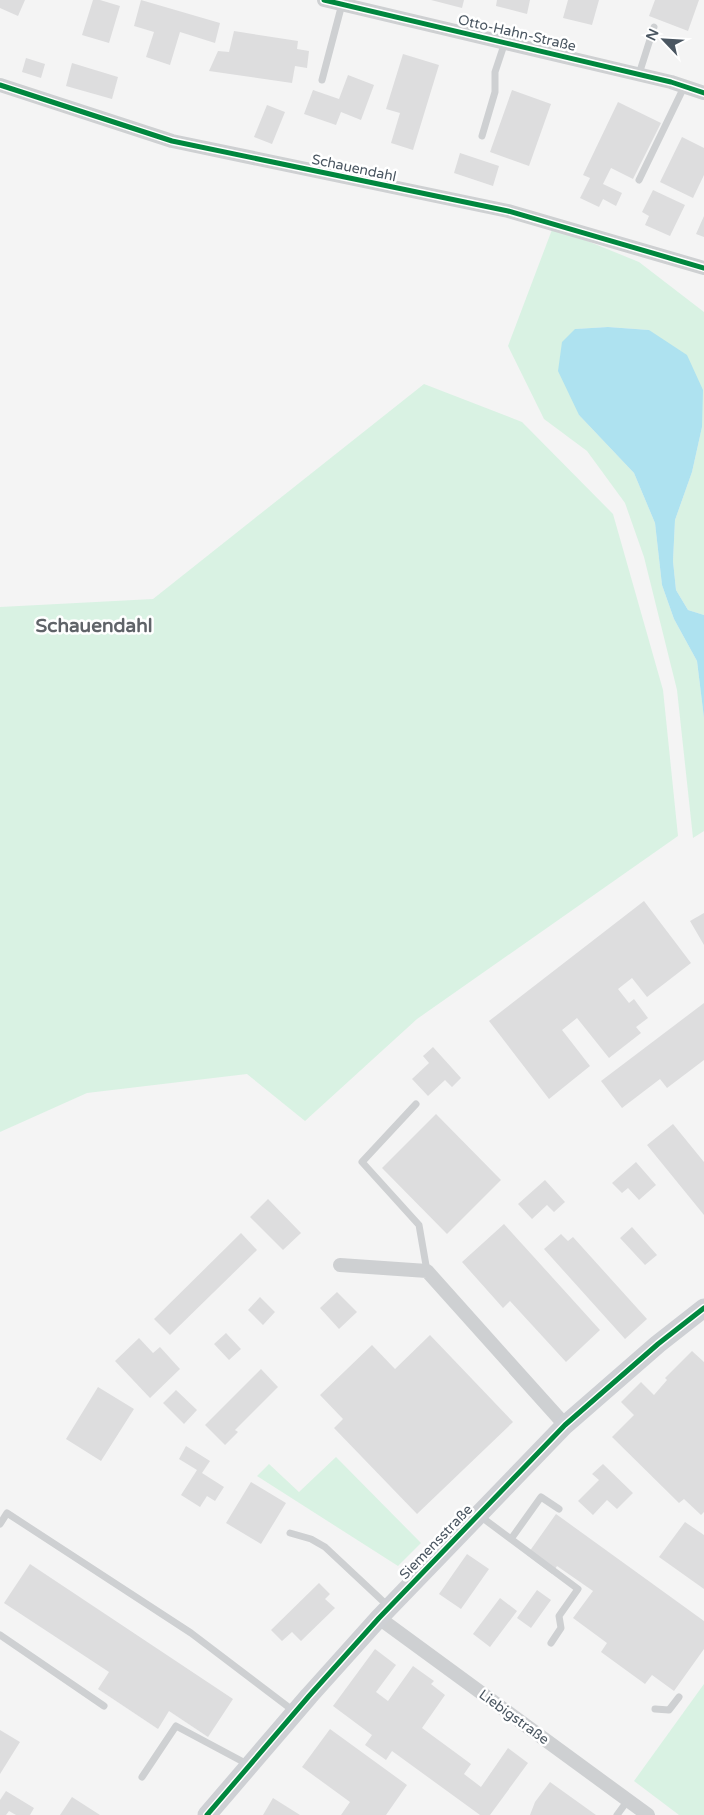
<svg xmlns="http://www.w3.org/2000/svg" width="704" height="1815" viewBox="0 0 704 1815" font-family="'Varela Round',sans-serif">
<style>
.green{fill:#d9f2e3}
.water{fill:#aee2f0}
.building{fill:#ddddde}
.lines{fill:none;stroke-linecap:round;stroke-linejoin:round}
.lane{stroke:#ced0d2;stroke-width:7}
.street{stroke:#ced0d2;stroke-width:14}
.secondary{stroke:#ced0d4;stroke-width:19}
.cycleway-casing{stroke:#fff;stroke-width:8}
.cycleway{stroke:#00873e;stroke-width:5}
.labels{text-anchor:middle;dominant-baseline:central;stroke-width:5;stroke-linejoin:round;paint-order:stroke}
.street-label{font-size:14px;fill:#4a5661;stroke:#fff}
.district-label{font-size:19px;font-weight:bold;fill:#5f6368;stroke:#fff}
</style>
<rect width="100%" height="100%" fill="#f4f4f4"/>
<!-- green -->
<path class="green" d="M553 227 639 262 704 312V615L688 610 676 590 673 561 675 520 692 472 702 427 649 330 608 327 575 329 579 415 634 473 655 523 662 585 674 619 697 661 704 718V831L693 838 677 690 644 557 625 503 587 451 544 419 508 346Z
M424 384 522 422 613 514 663 690 678 836 417 1019 305 1121 247 1074 87 1093 0 1132V607L153 599Z
M336 1457 421 1543 398 1566 257 1476 269 1464 299 1492Z
M704 1684V1815H679L634 1781Z"/>
<!-- water -->
<path class="water" d="M608 327 649 330 687 355 703 390 702 427 692 472 675 520 673 561 676 590 688 610 704 615V718L697 661 674 619 662 585 655 523 634 473 579 415 558 371 562 342 575 329Z"/>
<!-- building -->
<path class="building" d="M0 0H25L18 16 0 8Z
M93 0H100L120 6 109 43 82 35Z
M141 0 220 23 215 43 180 32 170 65 146 57 154 32 134 26Z
M431 0H464L462 8Z
M497 0H530L527 14 496 6Z
M568 0H599L592 25 563 18Z
M655 0H699L688 31 649 16Z
M234 31 298 41 297 49 309 51 307 68 295 66 292 83 209 71 218 51 229 52Z
M403 54 439 65 413 150 391 143 400 113 386 109Z
M26 58 45 64 41 78 22 72Z
M72 63 118 77 112 99 66 86Z
M348 75 374 85 361 120 341 112 336 125 304 114 313 90 339 99Z
M512 90 551 104 529 166 490 152Z
M618 102 661 123 633 179 611 168 603 184 622 193 616 206 603 199 599 207 580 198 590 178 583 175Z
M267 105 285 112 272 144 254 137Z
M682 137 704 148V175L693 198 660 182Z
M460 153 499 166 493 186 454 173Z
M653 190 685 205 670 236 645 225 649 216 642 212Z
M704 216V237L696 234Z
M644 901 691 963 647 997 632 978 618 989 629 1003 634 999 648 1018 636 1027 641 1033 609 1058 577 1018 562 1030 590 1066 549 1099 489 1021Z
M704 913V945L690 921Z
M704 1003V1060L667 1088 660 1079 622 1108 601 1081Z
M433 1047 461 1078 452 1087 445 1080 428 1096 412 1079 429 1063 423 1056Z
M436 1114 501 1180 447 1234 382 1168Z
M673 1124 704 1162V1215L647 1145Z
M636 1162 656 1185 639 1200 628 1188 622 1193 612 1183Z
M545 1180 565 1202 554 1212 547 1205 532 1219 518 1204Z
M268 1199 301 1233 283 1250 250 1217Z
M504 1224 600 1330 566 1362 510 1301 503 1308 462 1262Z
M632 1227 657 1255 645 1265 620 1238Z
M241 1233 257 1250 170 1335 154 1319Z
M561 1234 568 1241 573 1237 647 1319 625 1339 544 1249Z
M337 1292 357 1312 339 1329 320 1308Z
M260 1297 275 1312 263 1325 248 1310Z
M226 1333 241 1349 229 1360 214 1344Z
M430 1335 513 1422 417 1514 334 1428 343 1419 320 1395 372 1345 395 1369Z
M139 1338 153 1353 160 1347 180 1369 150 1398 115 1361Z
M692 1351 704 1362V1512L701 1515 684 1499 679 1503 612 1437 634 1415 621 1402 641 1382 654 1395 667 1380 665 1378Z
M261 1369 278 1387 235 1430 238 1432 225 1445 205 1425Z
M98 1387 134 1409 101 1461 66 1439Z
M176 1390 197 1410 184 1424 163 1403Z
M186 1446 210 1461 202 1473 224 1487 215 1501 207 1496 200 1507 181 1495 197 1470 179 1459Z
M603 1464 633 1493 617 1509 607 1500 593 1515 578 1501 599 1480 592 1474Z
M251 1482 286 1503 261 1544 226 1523Z
M556 1514 704 1621V1649L674 1691 652 1675 645 1684 601 1652 607 1643 573 1618 593 1591 557 1566 552 1574 527 1555Z
M685 1522 704 1535V1589L659 1557Z
M467 1554 489 1569 461 1609 439 1594Z
M30 1564 233 1699 208 1737 169 1711 158 1729 98 1689 109 1672 4 1603Z
M319 1583 330 1594 325 1599 335 1608 301 1641 292 1632 282 1641 271 1630Z
M537 1590 551 1600 531 1628 517 1618Z
M500 1598 517 1611 490 1647 473 1634Z
M375 1649 396 1665 376 1692 388 1701 413 1666 434 1681 431 1684 445 1695 422 1728 471 1764 464 1774 481 1787 508 1748 528 1763 490 1815H480L392 1751 386 1760 365 1745 372 1735 333 1706Z
M330 1729 407 1785 386 1815H341L350 1802 302 1767Z
M0 1730 20 1742 0 1774Z
M550 1782 596 1815H530L535 1802Z
M6 1791 34 1808 30 1815H16L9 1811 6 1815H0V1800Z
M72 1797 100 1815H60Z
M273 1798 300 1815H263Z"/>
<g class="lines">
<!-- lane -->
<path class="lane" d="M639 74 654 27
M322 80 342 4
M482 136 495 92V72L505 42
M639 180 684 87
M416 1104 362 1162 419 1225 427 1271
M480 1516 578 1589 559 1616 561 1628 551 1643
M0 1524 7 1513 191 1633 295 1712
M290 1533 311 1539 325 1547 388 1606
M511 1539 541 1497 559 1509
M0 1635 104 1706
M655 1709 669 1710 679 1697
M142 1777 176 1726 249 1765
M617 1815 628 1800"/>
<!-- street -->
<path class="street" d="M324 0 671 82 704 93
M0 85 172 141 508 211 704 268
M340 1265 427 1271 565 1425
M379 1618 648 1815"/>
<!-- secondary -->
<path class="secondary" d="M207 1815 309 1696 379 1618 565 1425 658 1344 704 1308"/>
<defs>
<path id="cycleway" d="M324 0 671 82 704 93
M0 85 172 141 508 211 704 268
M207 1815 309 1696 379 1618 565 1425 658 1344 704 1308"/>
</defs>
<!-- cycleway casing -->
<use href="#cycleway" class="cycleway-casing"/>
<!-- cycleway -->
<use href="#cycleway" class="cycleway"/>
</g>
<g class="labels">
<!-- street labels -->
<g class="street-label">
<text transform="translate(517 33) rotate(13)">Otto-Hahn-Straße</text>
<text transform="translate(354 168) rotate(12)">Schauendahl</text>
<text transform="translate(436 1542) rotate(-46)">Siemensstraße</text>
<text transform="translate(514 1717) rotate(36)">Liebigstraße</text>
</g>
<!-- district labels -->
<g class="district-label">
<text x="94" y="626">Schauendahl</text>
</g>
</g>
<!-- north arrow -->
<g transform="translate(664 40) rotate(295)" stroke="#ffffff" stroke-width="4" paint-order="stroke">
<path d="M0-4L9 19L0 12L-9 19Z" fill="#4a5661"/>
<text y="-8" font-size="14" font-weight="bold" text-anchor="middle" fill="#4a5661">N</text>
</g>
</svg>
